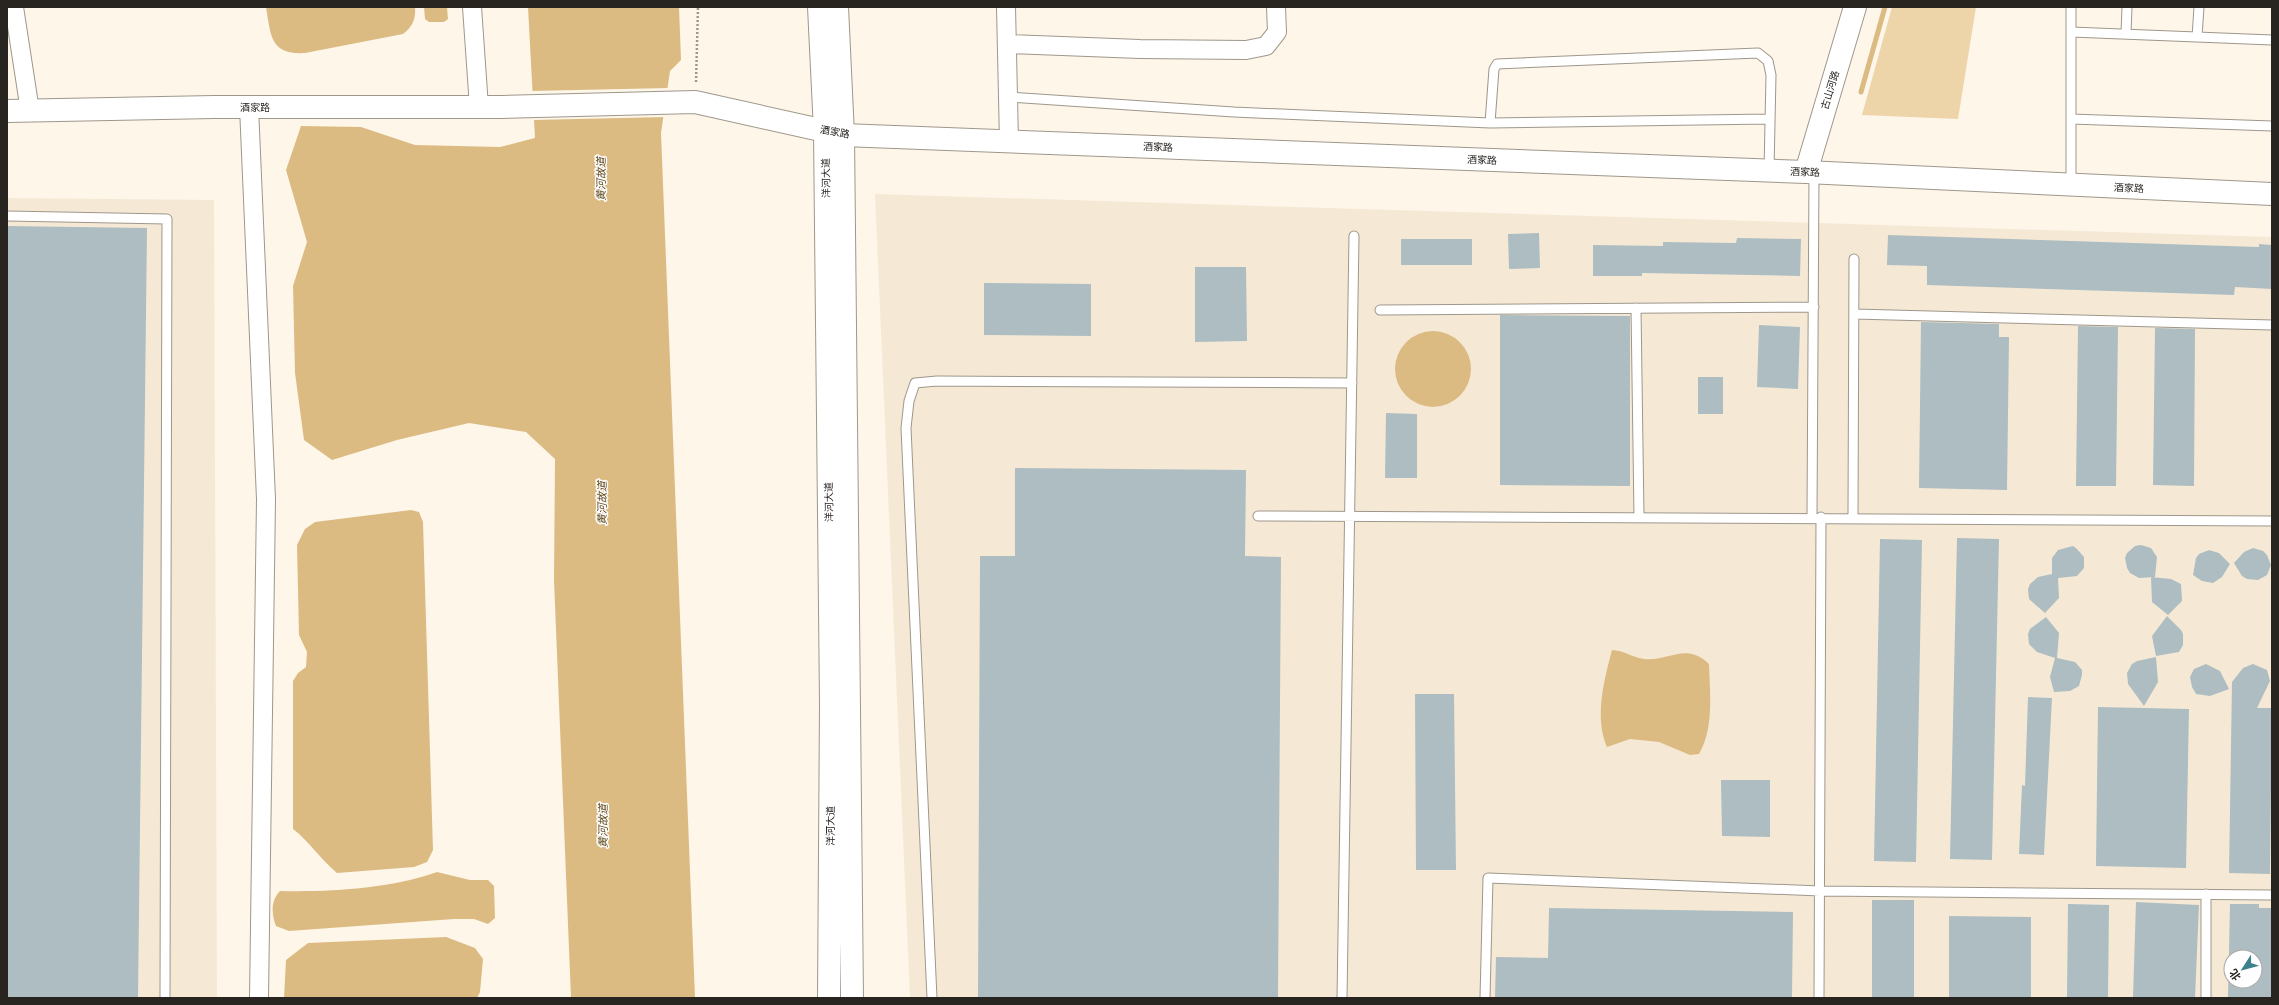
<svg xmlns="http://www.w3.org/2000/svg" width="2279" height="1005" viewBox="0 0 2279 1005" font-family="Ubuntu,'Noto Sans SC',sans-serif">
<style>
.built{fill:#f5e9d6;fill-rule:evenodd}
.green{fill:#edd4a9}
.water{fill:#dcbb83}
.pier{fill:#fef6e9}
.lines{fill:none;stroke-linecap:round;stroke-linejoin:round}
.stream{stroke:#dcbb83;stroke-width:5}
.building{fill:#adbdc1;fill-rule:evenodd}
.lane-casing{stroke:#9e978b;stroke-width:11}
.street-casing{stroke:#9e978b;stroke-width:20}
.secondary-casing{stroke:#9e978b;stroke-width:24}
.primary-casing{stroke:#9e978b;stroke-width:24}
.path{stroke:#9d978e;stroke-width:2.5;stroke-dasharray:2 2;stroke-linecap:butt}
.lane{stroke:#fff;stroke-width:9}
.street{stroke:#fff;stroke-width:18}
.secondary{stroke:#fff;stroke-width:22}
.primary{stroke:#fff;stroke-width:22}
.labels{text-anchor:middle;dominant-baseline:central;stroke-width:3;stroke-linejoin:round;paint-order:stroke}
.street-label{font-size:10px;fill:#282521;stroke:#fff}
.water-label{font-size:11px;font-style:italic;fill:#614a1e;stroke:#fff}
</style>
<rect width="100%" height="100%" fill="#fef6e9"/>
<!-- built -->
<path class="built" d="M875 194 2272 237V998H910ZM2231 957H2255V981H2231Z
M7 198 214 200 217 998H7Z"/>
<!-- green -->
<path class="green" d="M1892 7H1976L1958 119 1862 115Z"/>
<!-- water -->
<path class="water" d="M266 7H415C416 18 413 27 403 34L305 53C270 55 271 36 266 7Z
M424 7H447L448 19 444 22H429L425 19Z
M528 7H679L681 60 670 71 661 133 695 998H571L554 580 555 459 526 432 469 423 397 440 332 460 304 440 295 373 293 286 307 242 286 170 301 126 361 127 415 145 500 147 535 138Z
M1395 369a38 38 0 1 1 76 0a38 38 0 1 1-76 0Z
M411 510 419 512 423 522 433 850 427 862 414 867 337 873C320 859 310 842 293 829V681L298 673 306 667 307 652 299 635 297 545 305 529 315 522Z
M1612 650C1625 651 1628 655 1639 658 1666 665 1684 640 1709 664 1710 693 1714 729 1699 754L1690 755 1659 742 1630 739 1607 747C1594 718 1604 680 1612 650Z
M437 872 470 880H488L494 886 495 918 488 924 474 919H454L289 931 276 926C271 914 271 900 280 891 331 892 388 889 437 872Z
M446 937 475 948 483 959 480 992 477 998H284L286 960 308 943Z"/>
<!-- pier -->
<path class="pier" d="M669 88 666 117 532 120 531 91Z"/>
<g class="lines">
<!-- stream -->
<path class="stream" d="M1861 92 1885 7"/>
</g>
<!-- building -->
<path class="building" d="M7 226 147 228 138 998H7Z
M1539 233 1540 268 1509 269 1508 234Z
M1888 235 2259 247V244L2272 245V289L2235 287 2234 295 1927 285V266L1887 265Z
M1737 238 1801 239 1800 276 1642 273V276H1593V245L1663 246V242L1736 243Z
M1401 239H1472V265H1401Z
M1195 267H1246L1247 341 1195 342Z
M984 283 1091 284V336L984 335Z
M1500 315 1630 316V486L1500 485Z
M1921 322 1999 324V337H2009L2007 490 1919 488Z
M1759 325 1800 327 1798 389 1757 387Z
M2078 326 2118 327 2116 486H2076Z
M2155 328 2195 329 2194 486 2153 485Z
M1698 377H1723V414H1698Z
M1386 413 1417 414V478H1385Z
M1015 468 1246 470 1245 556 1281 557 1278 998H978L980 556H1015Z
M1957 538 1999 539 1992 860 1950 859Z
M1880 539 1922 540 1916 862 1874 861Z
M2141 545 2151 548 2157 557 2155 577 2139 578 2130 573 2127 568 2125 558 2127 553 2135 546Z
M2073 546 2077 549 2084 557V568L2077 576 2058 578 2059 598 2045 613 2029 599 2028 589 2030 584 2038 577 2052 574V558L2058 550Z
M2253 548 2263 551 2267 555 2271 565 2267 575 2258 580 2247 579 2242 576 2234 563 2244 552Z
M2209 550 2219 553 2230 564 2222 577 2213 583 2202 581 2193 575 2196 558 2199 554Z
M2151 577 2171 579 2181 584 2182 601 2168 615 2152 602Z
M2167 616 2181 630 2183 634V645L2179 652 2156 656 2152 636Z
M2046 617 2059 633 2057 658 2075 662 2082 670V675L2079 686 2070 691 2054 692 2050 677 2055 658 2037 652 2029 644 2028 634 2030 629Z
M2156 657 2158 682 2144 706 2128 684 2127 673 2132 664 2137 661Z
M2206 664 2220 671 2229 689 2210 696 2196 694 2192 687 2190 677 2194 669Z
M2253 664 2267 670 2270 681 2257 708H2272L2270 874 2229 873 2232 682 2243 668Z
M1415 694H1454L1456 870H1416Z
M2028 697 2052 698 2044 855 2019 854 2022 785 2025 786Z
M2098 707 2189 709 2186 868 2096 866Z
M1721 780H1770V837L1722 836Z
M1872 900H1914V998H1872Z
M2136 902 2199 905 2195 998H2133Z
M2068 904 2109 905 2108 998H2067Z
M2230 904H2259V908H2272V998H2228ZM2231 957H2255V981H2231Z
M1549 908 1793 912 1792 998H1495L1496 957 1548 958Z
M1949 916 2031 917V998H1949Z"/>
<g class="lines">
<defs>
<path id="lane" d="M2071 7V185
M2071 32 2272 40
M2126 34 2127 7
M2197 37 2199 7
M1008 97 1234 112 1490 123 1770 119
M2071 119 2272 126
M1490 123 1494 69 1497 64 1758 53 1768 61 1771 75 1769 171
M7 216 167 219 165 998
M1636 308 1639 517
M1380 310 1814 307
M1854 314 2272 325
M1258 516 2272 521
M1812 517 1814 173
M1853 517 1854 259
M932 998 906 428 909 401 915 383 937 381 1352 383
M1342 998 1354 236
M1485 998 1488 878 1820 891 2272 895
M1819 998 1821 517
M2206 998V894"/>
<path id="street" d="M14 7 30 111
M472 7 479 107
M1006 7 1009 142
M1007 44 1140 49 1246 50 1266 46 1277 32 1276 7
M249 107 266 499 259 998"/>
<path id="secondary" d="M7 111 214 107H502L695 102 843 135 1806 172 2272 194
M1806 172 1855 7"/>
<path id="primary" d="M819 7 825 131 831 704 829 998
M837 7 843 135 852 998"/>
</defs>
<!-- lane casing -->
<use href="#lane" class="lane-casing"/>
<!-- street casing -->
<use href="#street" class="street-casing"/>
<!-- secondary casing -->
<use href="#secondary" class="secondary-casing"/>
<!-- primary casing -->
<use href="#primary" class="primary-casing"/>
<!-- path -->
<path class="path" d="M696 82 698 7"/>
<!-- lane -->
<use href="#lane" class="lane"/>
<!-- street -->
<use href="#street" class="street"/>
<!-- secondary -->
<use href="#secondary" class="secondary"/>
<!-- primary -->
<use href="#primary" class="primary"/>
</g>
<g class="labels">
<!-- street labels -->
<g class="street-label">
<text transform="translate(1830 90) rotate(-73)">古山河路</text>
<text x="255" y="107">酒家路</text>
<text transform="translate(835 132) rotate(10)">酒家路</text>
<text transform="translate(1158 147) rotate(2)">酒家路</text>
<text transform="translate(1482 160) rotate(2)">酒家路</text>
<text transform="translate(1805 172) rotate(2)">酒家路</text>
<text transform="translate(826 178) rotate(-91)">洋河大道</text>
<text transform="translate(2129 188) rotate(3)">酒家路</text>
<text transform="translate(829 502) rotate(-91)">洋河大道</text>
<text transform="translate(830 826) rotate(-90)">洋河大道</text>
</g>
<!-- water labels -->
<g class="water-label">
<text transform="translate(601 179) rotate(-90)">黄河故道</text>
<text transform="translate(602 503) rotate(-90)">黄河故道</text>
<text transform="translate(603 826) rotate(-90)">黄河故道</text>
</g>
</g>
<!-- border -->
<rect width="2279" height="1005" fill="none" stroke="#282521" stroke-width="16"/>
<!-- north arrow -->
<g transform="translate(2243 969) rotate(234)"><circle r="19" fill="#ffffff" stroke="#a9a8a6"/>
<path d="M0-3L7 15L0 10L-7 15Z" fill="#3d818f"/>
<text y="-6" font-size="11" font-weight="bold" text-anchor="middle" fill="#282521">北</text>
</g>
</svg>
